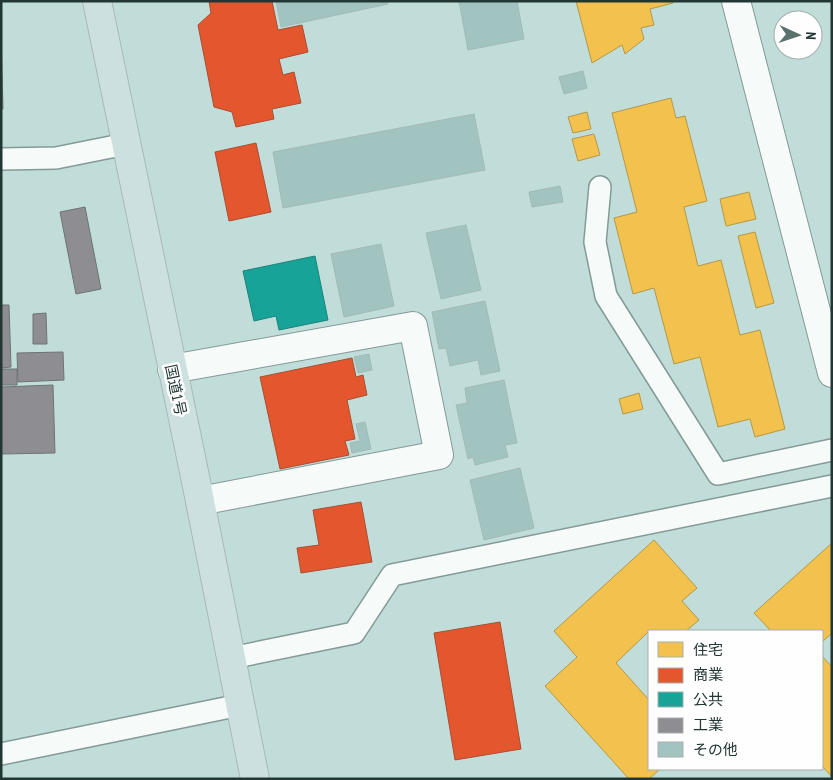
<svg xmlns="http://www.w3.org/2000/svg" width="833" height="780" viewBox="0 0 833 780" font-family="'PT Sans Narrow','Noto Sans JP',sans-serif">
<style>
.homes{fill:#f2c14e;stroke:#b49846}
.shops{fill:#e4572e;stroke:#aa4d30}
.public{fill:#17a398;stroke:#1a837a}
.industry{fill:#8d8d92;stroke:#6d7376}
.building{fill:#a2c4c1;stroke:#a3b9b7}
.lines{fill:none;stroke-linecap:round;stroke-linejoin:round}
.service-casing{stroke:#849a97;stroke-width:24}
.minor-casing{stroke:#849a97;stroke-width:30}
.trunk-casing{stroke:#a9b8b6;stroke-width:30}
.service{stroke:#f6faf9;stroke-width:21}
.minor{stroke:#f6faf9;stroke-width:28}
.trunk{stroke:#cce0e0;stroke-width:28}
.labels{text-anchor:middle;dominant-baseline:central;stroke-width:5;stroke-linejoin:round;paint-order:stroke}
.street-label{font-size:15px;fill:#223734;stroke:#fefefe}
</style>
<rect width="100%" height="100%" fill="#c1ddda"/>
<!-- homes -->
<path class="homes" d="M576 1H673V3L650 9 654 25 641 28 644 39 625 54 622 45 592 63Z
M671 98 676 118 685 116 707 201 684 207 698 266 721 260 740 335 760 330 785 429 755 437 750 419 718 427 700 357 674 364 654 288 633 294 614 218 637 212 612 113Z
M587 112 591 129 573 133 568 117Z
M594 134 600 155 578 161 572 139Z
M749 192 756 219 726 226 720 199Z
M755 232 774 303 756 308 738 236Z
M639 393 643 409 623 414 619 399Z
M654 540 697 588 682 601 699 620 686 631H649L616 663 649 700V769H660L649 779H629L545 686 577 657 554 631Z
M832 543V633L822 642V631H771L754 613Z
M822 656 832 667V777L822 766Z"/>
<!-- shops -->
<path class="shops" d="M209 1H272L278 30 302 25 308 52 279 59 283 75 294 72 301 103 272 109 274 119 236 127 232 112 214 107 198 25 211 13Z
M256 143 271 212 229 221 215 152Z
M352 358 356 377 363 375 367 395 347 400 355 439 345 441 349 455 280 469 260 377Z
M361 502 372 562 301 573 297 548 319 545 313 510Z
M500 622 521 749 455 760 434 633Z"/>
<!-- public -->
<path class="public" d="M315 256 328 320 279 330 276 316 254 321 243 271Z"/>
<!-- industry -->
<path class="industry" d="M1 35 3 109H1Z
M85 207 101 289 76 294 60 212Z
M1 305H9L11 367 1 368Z
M46 313 47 344H33V314Z
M63 352 64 380 18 382 17 353Z
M1 369H17V385H1Z
M53 385 55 453 1 454V387Z"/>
<!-- building -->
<path class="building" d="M276 1H387L388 4 281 27Z
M459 1H517L524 39 468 50Z
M583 71 587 88 564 94 559 77Z
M474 114 485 170 283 208 273 152Z
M560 186 563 202 532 207 529 192Z
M466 225 481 290 441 299 426 233Z
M381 244 394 306 344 317 331 254Z
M485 301 500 371 481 375 478 360 450 366 446 348 439 349 432 312Z
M369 354 372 370 358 373 354 357Z
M504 380 517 443 505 445 508 457 475 465 473 457 468 459 456 405 467 403 465 388Z
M365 422 371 449 352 453 350 443 360 441 356 424Z
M520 468 534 528 484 540 470 480Z"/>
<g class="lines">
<defs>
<path id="service" d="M1 159 56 158 126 144
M600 187 595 242 606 296 718 474 832 450
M231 658 354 633 392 575 832 486
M1 754 240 705"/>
<path id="minor" d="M736 1 832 373
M172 369 413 326 439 455 200 501"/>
<path id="trunk" d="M97 1 200 501 255 779"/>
</defs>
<!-- service casing -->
<use href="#service" class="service-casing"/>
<!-- minor casing -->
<use href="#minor" class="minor-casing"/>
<!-- trunk casing -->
<use href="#trunk" class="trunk-casing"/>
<!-- service -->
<use href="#service" class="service"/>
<!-- minor -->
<use href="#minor" class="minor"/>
<!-- trunk -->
<use href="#trunk" class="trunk"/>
</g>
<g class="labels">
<!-- street labels -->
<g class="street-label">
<text transform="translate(176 390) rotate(78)">国道1号</text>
</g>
</g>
<!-- border -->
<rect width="833" height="780" fill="none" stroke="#223734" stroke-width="5"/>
<!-- legend -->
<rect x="648" y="630" width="175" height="140" fill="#fefefe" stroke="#a6aead"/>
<rect x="658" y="642" width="25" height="15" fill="#f2c14e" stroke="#a6aead"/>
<text x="693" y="655" font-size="15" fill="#223734">住宅</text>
<rect x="658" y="668" width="25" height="15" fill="#e4572e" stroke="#a6aead"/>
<text x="693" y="680" font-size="15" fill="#223734">商業</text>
<rect x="658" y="692" width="25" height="15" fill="#17a398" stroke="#a6aead"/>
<text x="693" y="705" font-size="15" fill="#223734">公共</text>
<rect x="658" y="718" width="25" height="15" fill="#8d8d92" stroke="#a6aead"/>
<text x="693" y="730" font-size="15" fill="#223734">工業</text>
<rect x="658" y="742" width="25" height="15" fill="#a2c4c1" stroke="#a6aead"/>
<text x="693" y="755" font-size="15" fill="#223734">その他</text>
<!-- north arrow -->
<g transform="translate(798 35) rotate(93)"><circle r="24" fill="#fefefe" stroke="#a6aead"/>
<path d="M0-4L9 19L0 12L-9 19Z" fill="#5a716e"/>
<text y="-8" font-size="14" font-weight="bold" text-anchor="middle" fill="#223734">N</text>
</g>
</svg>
